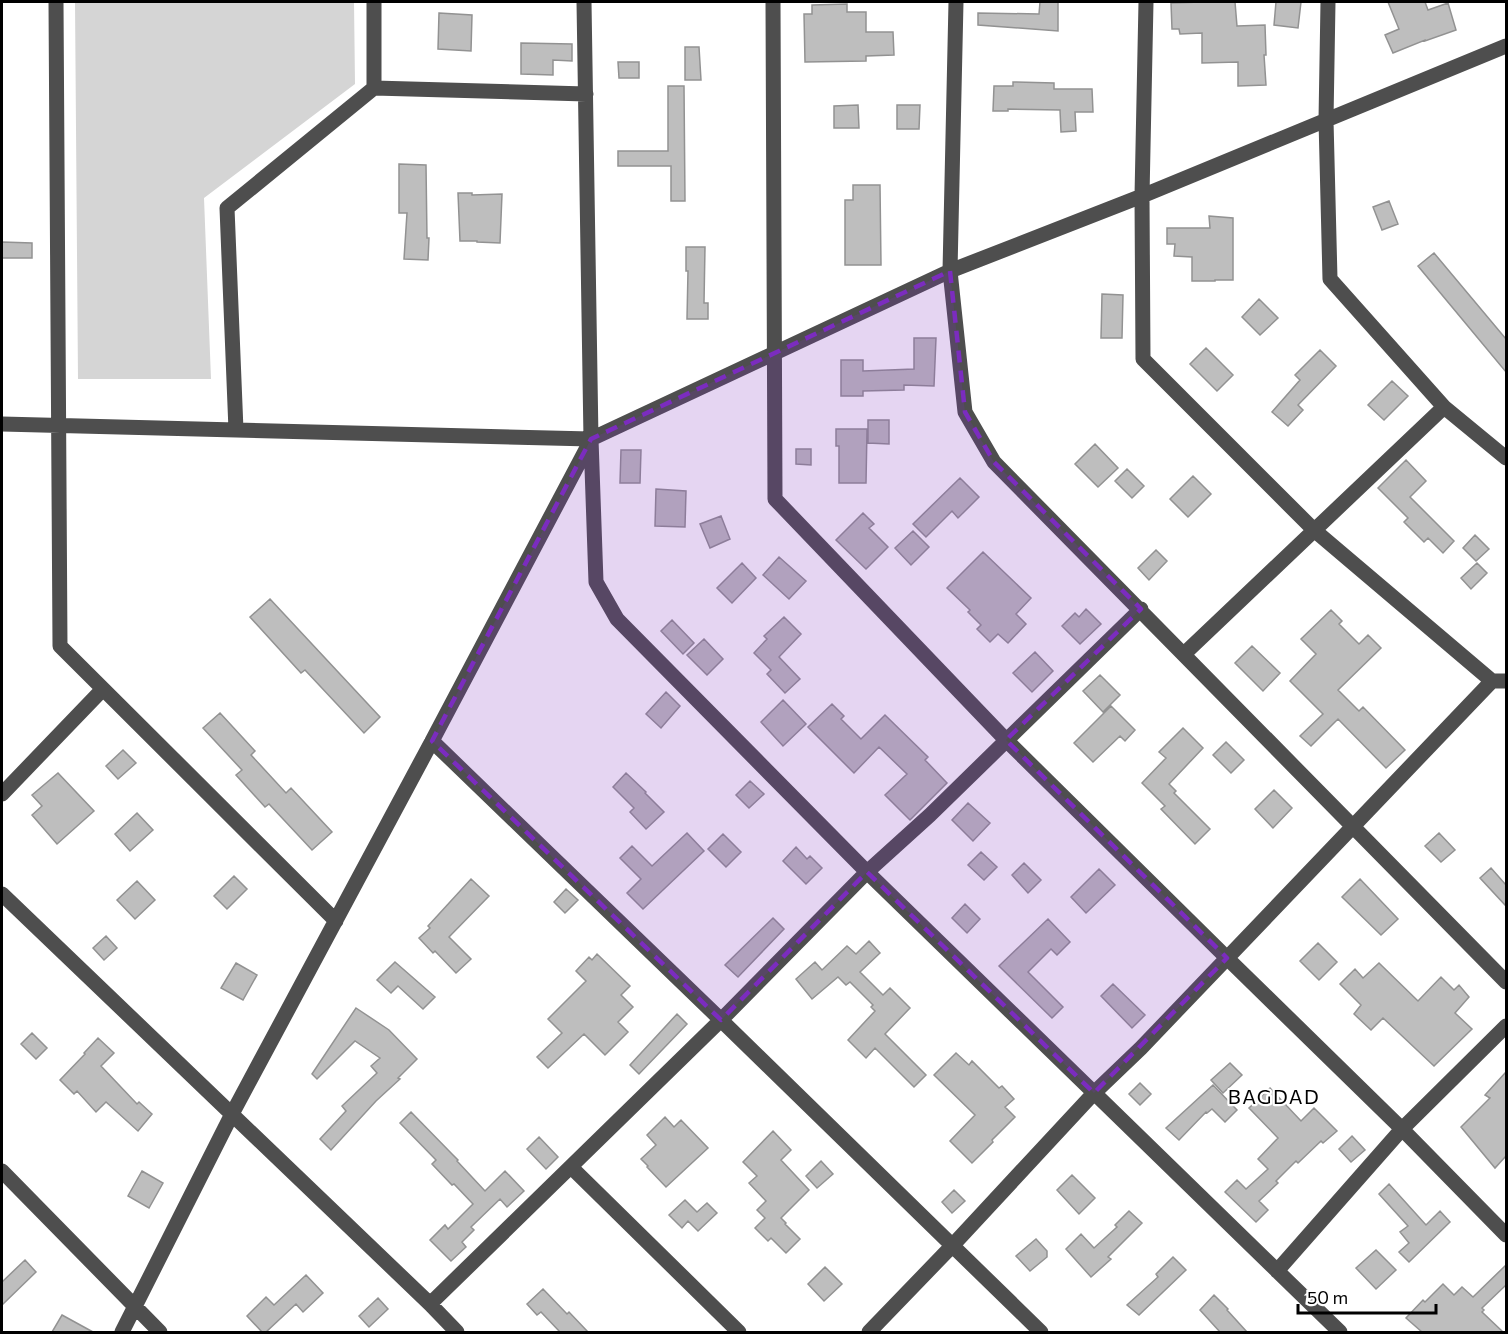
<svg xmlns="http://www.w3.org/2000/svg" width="1508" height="1334" viewBox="0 0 1508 1334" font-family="Commissioner,sans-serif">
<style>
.green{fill:#d5d5d5}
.building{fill:#bebebe;stroke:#929292;stroke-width:1.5}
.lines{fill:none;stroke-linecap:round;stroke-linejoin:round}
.minor{stroke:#4e4e4e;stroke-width:15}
.marked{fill:#7b2cbf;fill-opacity:0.2;stroke:#7b2cbf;stroke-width:4.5;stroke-dasharray:12 8;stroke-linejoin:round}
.labels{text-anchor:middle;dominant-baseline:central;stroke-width:4.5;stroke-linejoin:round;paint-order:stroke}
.quarter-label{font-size:20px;letter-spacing:1.5px;fill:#000;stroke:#fff}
</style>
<rect width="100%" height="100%" fill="#fff"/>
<!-- green -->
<path class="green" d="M75 2H354L355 84 204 198 211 379H78Z"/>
<!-- building -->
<path class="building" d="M1040 2H1058V31L978 25V13L1039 14Z
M1202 2H1235L1237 26 1265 25 1266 55H1264L1266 85 1238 86V62L1202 63V33L1180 34 1179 29H1172L1171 3Z
M1276 2H1301L1298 28 1274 25Z
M1388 2H1425L1428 10 1448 3 1456 30 1425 41V40L1393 53 1385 35 1399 29Z
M847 4V12H866V32H893L894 55 866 56V61L805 62 804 14H812V5Z
M439 13 472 15 471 51 438 49Z
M521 43 572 44V61L553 60V75L521 74Z
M685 47H699L701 80H685Z
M618 62H639V78H619Z
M1013 82 1054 83V89H1092L1093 112H1075L1076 131 1061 132 1060 110 1008 109V111H993L994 86H1013Z
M668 86H684L685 201H671V166H618V151H668Z
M858 105 859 128H834V106Z
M897 105H920L919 129H897Z
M399 164 426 165 427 238H429L428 260 404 259 407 213H399Z
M853 185H880L881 265H845V200H853Z
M458 193H472V195L502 194 500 243 477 242V241H460Z
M1389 201 1398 224 1382 230 1373 207Z
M1209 216 1233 218V280H1215V281H1192V257L1174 256 1175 244H1167V228H1210Z
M2 242 32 243V258H2Z
M686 247H705L704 303H708V319H687L688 271H686Z
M1434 253 1506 339V372L1418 266Z
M1102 294 1123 295 1122 338H1101Z
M1259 299 1278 318 1260 335 1242 317Z
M914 338H936L934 386 904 385V390L863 391V396H841V360H863V371L914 369Z
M1206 348 1233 375 1217 391 1190 364Z
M1320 350 1336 366 1298 405 1303 410 1288 426 1272 412 1300 380 1295 375Z
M1392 381 1408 396 1384 420 1368 405Z
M868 420H889V444L868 443Z
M836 429H867L866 483H839V446H836Z
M1095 444 1118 468 1098 487 1075 464Z
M796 449H811V465L796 464Z
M621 450H641L640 483H620Z
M1406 460 1426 481 1410 497 1454 541 1443 553 1428 538 1424 542 1404 522 1408 518 1378 488Z
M1127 469 1144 486 1132 498 1115 481Z
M1193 476 1211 494 1188 517 1170 499Z
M960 478 979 497 958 518 952 511 926 537 913 524Z
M656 489 686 491 685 527 655 526Z
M863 513 874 524 869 528 888 547 866 569 836 540Z
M721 516 730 539 710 548 700 524Z
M913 531 929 547 911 565 895 548Z
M1475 535 1489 549 1476 561 1463 548Z
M1156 550 1167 561 1149 580 1138 568Z
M983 552 1031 598 1016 614 1026 624 1008 643 998 634 990 642 977 629 981 625 968 612 970 610 947 588Z
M779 557 806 581 789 599 763 575Z
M742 563 756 578 732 603 717 588Z
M1477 563 1487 573 1471 589 1461 578Z
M270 599 380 717 364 733 305 670 301 673 250 617Z
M1086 609 1101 624 1080 644 1062 626 1075 613 1079 617Z
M1331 610 1342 621 1339 624 1359 644 1368 635 1381 648 1338 690 1359 711 1363 707 1405 750 1386 768 1338 719 1311 746 1300 736 1323 714 1290 681 1316 654 1301 639Z
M784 617 801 634 779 657 800 679 785 693 767 674 771 670 754 653 767 639 764 636Z
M672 620 694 643 683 654 661 631Z
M704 639 723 659 707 675 687 655Z
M1252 646 1280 673 1263 691 1235 663Z
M1035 652 1053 671 1032 692 1013 673Z
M1100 675 1120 695 1103 712 1083 691Z
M666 692 680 706 661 728 646 714Z
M783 700 806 724 783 746 761 722Z
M832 704 844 716 841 719 861 739 885 715 928 757 925 760 947 783 910 820 885 795 907 774 879 747 854 773 808 727Z
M1111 706 1135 730 1125 741 1120 736 1093 762 1074 743Z
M220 713 255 751 251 755 286 793 291 788 332 832 312 850 269 804 265 807 236 775 242 770 203 728Z
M1183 728 1203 748 1169 784 1176 791 1174 793 1210 829 1195 844 1161 809 1165 806 1142 783 1166 758 1159 752Z
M1226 742 1244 760 1231 773 1213 755Z
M123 750 136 763 118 779 106 766Z
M58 773 94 811 57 844 32 815 42 806 32 795Z
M626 773 646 792 645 793 664 812 646 829 630 812 634 808 613 787Z
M750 781 764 794 749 808 736 795Z
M1274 790 1292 808 1273 828 1255 809Z
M968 803 990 823 973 841 952 820Z
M137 813 153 830 130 851 115 834Z
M687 833 704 851 643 909 627 893 641 879 620 858 632 846 652 866Z
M1439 833 1455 850 1441 862 1425 846Z
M723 834 741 852 726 867 708 849Z
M796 847 807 859 810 856 822 868 806 884 783 861Z
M981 852 997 867 984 880 968 865Z
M1024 863 1041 880 1028 893 1012 875Z
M1491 868 1506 885V906L1480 878Z
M1099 869 1115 885 1086 913 1071 897Z
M234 876 247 889 227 909 214 896Z
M471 879 489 896 449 937 471 959 456 973 435 951 433 953 419 938 430 928 428 926Z
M1360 879 1398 919 1381 935 1342 897Z
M137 881 155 900 135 919 117 900Z
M566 889 578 900 565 913 554 902Z
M965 904 980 919 967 933 952 918Z
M773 918 784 929 738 977 725 965Z
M1048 919 1070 942 1057 955 1051 949 1028 972 1063 1007 1052 1018 999 966Z
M106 936 117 948 104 960 93 948Z
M869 941 880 953 860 972 883 995 890 988 910 1008 885 1034 926 1075 914 1087 875 1048 866 1058 848 1040 875 1011 871 1007 873 1005 850 982 846 985 838 977 812 999 796 979 815 962 822 970 847 946 856 954Z
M1318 943 1337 962 1319 980 1300 961Z
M597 954 630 986 621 995 633 1007 618 1022 628 1032 605 1055 584 1034 548 1068 537 1057 562 1033 548 1019 586 981 576 971 589 957 592 960Z
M395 962 435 997 423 1009 398 986 391 993 377 980Z
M236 963 257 975 243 1000 221 988Z
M1379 963 1418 1001 1441 977 1454 990 1459 985 1469 997 1455 1013 1472 1029 1434 1066 1383 1018 1371 1030 1354 1014 1361 1005 1340 984 1355 969 1363 978Z
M1113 984 1145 1015 1132 1028 1101 996Z
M356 1008 389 1030 417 1059 398 1078 400 1079 376 1101 331 1150 320 1139 346 1111 342 1106 377 1073 371 1066 380 1058 355 1041 317 1079 312 1074Z
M677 1014 687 1024 639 1074 630 1065Z
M32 1033 47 1048 36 1059 21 1044Z
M98 1038 114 1053 101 1066 137 1104 139 1102 152 1114 138 1131 106 1102 96 1112 77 1091 74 1094 60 1080 85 1054 84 1053Z
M956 1053 969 1065 972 1061 999 1088 1002 1086 1014 1099 1005 1107 1015 1117 992 1140 993 1142 972 1163 950 1141 975 1115 934 1075Z
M1230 1063 1242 1075 1223 1093 1211 1080Z
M1506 1072V1156L1495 1168 1461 1127 1490 1098 1485 1095Z
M1140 1083 1151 1094 1140 1105 1129 1094Z
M1213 1085 1237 1110 1225 1122 1212 1109 1207 1113 1206 1112 1179 1140 1166 1128Z
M1270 1088 1301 1121 1314 1108 1337 1131 1323 1143 1321 1141 1298 1163 1296 1161 1276 1181 1278 1183 1259 1201 1268 1210 1256 1222 1225 1192 1237 1180 1246 1189 1268 1169 1258 1159 1278 1138 1249 1108Z
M411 1112 452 1154 458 1160 457 1161 485 1191 505 1171 524 1191 507 1207 500 1199 471 1227 474 1230 462 1242 466 1247 451 1261 430 1240 445 1225 448 1229 473 1204 454 1184 452 1185 432 1164 436 1160 400 1123Z
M665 1117 674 1127 681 1120 708 1148 666 1187 647 1167 648 1166 641 1159 656 1145 647 1135Z
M773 1131 791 1150 781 1160 809 1190 781 1218 786 1223 785 1224 800 1239 786 1253 771 1238 768 1241 755 1228 765 1218 757 1210 766 1201 749 1183 757 1176 743 1162Z
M1352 1136 1365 1150 1351 1162 1339 1149Z
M539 1137 558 1157 546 1169 527 1149Z
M821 1161 833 1174 817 1188 806 1176Z
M142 1171 163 1183 149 1208 128 1196Z
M1072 1175 1095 1198 1079 1214 1057 1190Z
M1389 1184 1426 1225 1440 1211 1450 1222 1409 1262 1399 1252 1409 1243 1400 1232 1408 1226 1379 1194Z
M954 1190 965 1201 952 1213 942 1202Z
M685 1200 697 1212 707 1203 717 1213 698 1231 688 1221 682 1228 669 1215Z
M1129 1211 1142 1223 1108 1257 1111 1259 1091 1277 1066 1249 1081 1234 1094 1248 1117 1227 1115 1225Z
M1036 1239 1047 1251V1257L1030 1271 1016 1256Z
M1376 1250 1396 1270 1376 1289 1356 1268Z
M1173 1257 1186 1270 1139 1315 1127 1305 1158 1277 1156 1274Z
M25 1260 36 1272 2 1305V1282Z
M1506 1265V1285L1482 1308 1484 1310 1482 1312 1503 1332H1422L1406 1318 1423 1300 1425 1302 1443 1284 1454 1295 1462 1287 1473 1297Z
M825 1267 842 1284 824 1301 808 1284Z
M306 1275 323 1293 303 1312 296 1304 266 1332H262L247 1316 266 1297 274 1305Z
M543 1289 567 1314 569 1312 588 1332H560L541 1312 537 1315 527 1304Z
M1214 1295 1228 1309 1227 1310 1247 1332H1220L1200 1310Z
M378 1298 388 1309 369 1327 359 1316Z
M62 1315 93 1332H52Z"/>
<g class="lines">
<!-- minor -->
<path class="minor" d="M56 2 60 646 336 921
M374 2V88
M584 2 591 439 596 582 617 619 867 872 1340 1332
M773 2 775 499 1006 740 1227 958 1402 1129 1506 1235
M956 2 950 271 965 412 994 462 1506 982
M1146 2 1142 196 1143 359 1314 530 1492 681H1506
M1328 2 1326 120 1330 279 1444 407 1506 458
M2 424 591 439 950 271 1142 196 1506 46
M236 430 227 208 374 88 586 94
M1184 654 1444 407
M432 741 721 1020 1041 1332
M2 794 103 689
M2 894 430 1304 457 1332
M571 1167 739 1332
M2 1171 160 1332
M1277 1271 1402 1129 1506 1026
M430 1304 721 1020 867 872 930 815 1141 609
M122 1332 232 1114 432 741 590 442
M869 1332 952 1246 1094 1093 1141 1048 1492 681"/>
</g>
<!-- marked area -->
<path class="marked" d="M950 271 965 412 994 462 1141 609 1006 740 1227 958 1094 1093 867 872 721 1020 432 741 591 439Z"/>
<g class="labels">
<!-- quarter labels -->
<g class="quarter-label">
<text x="1274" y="1096">BAGDAD</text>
</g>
</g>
<!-- border -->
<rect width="1508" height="1334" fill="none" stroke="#000000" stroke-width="6"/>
<!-- scale -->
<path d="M1298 1304v9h138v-9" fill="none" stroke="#000000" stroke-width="3"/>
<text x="1307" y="1304" font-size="18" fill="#000000" stroke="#ffffff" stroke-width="4.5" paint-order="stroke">50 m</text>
</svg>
